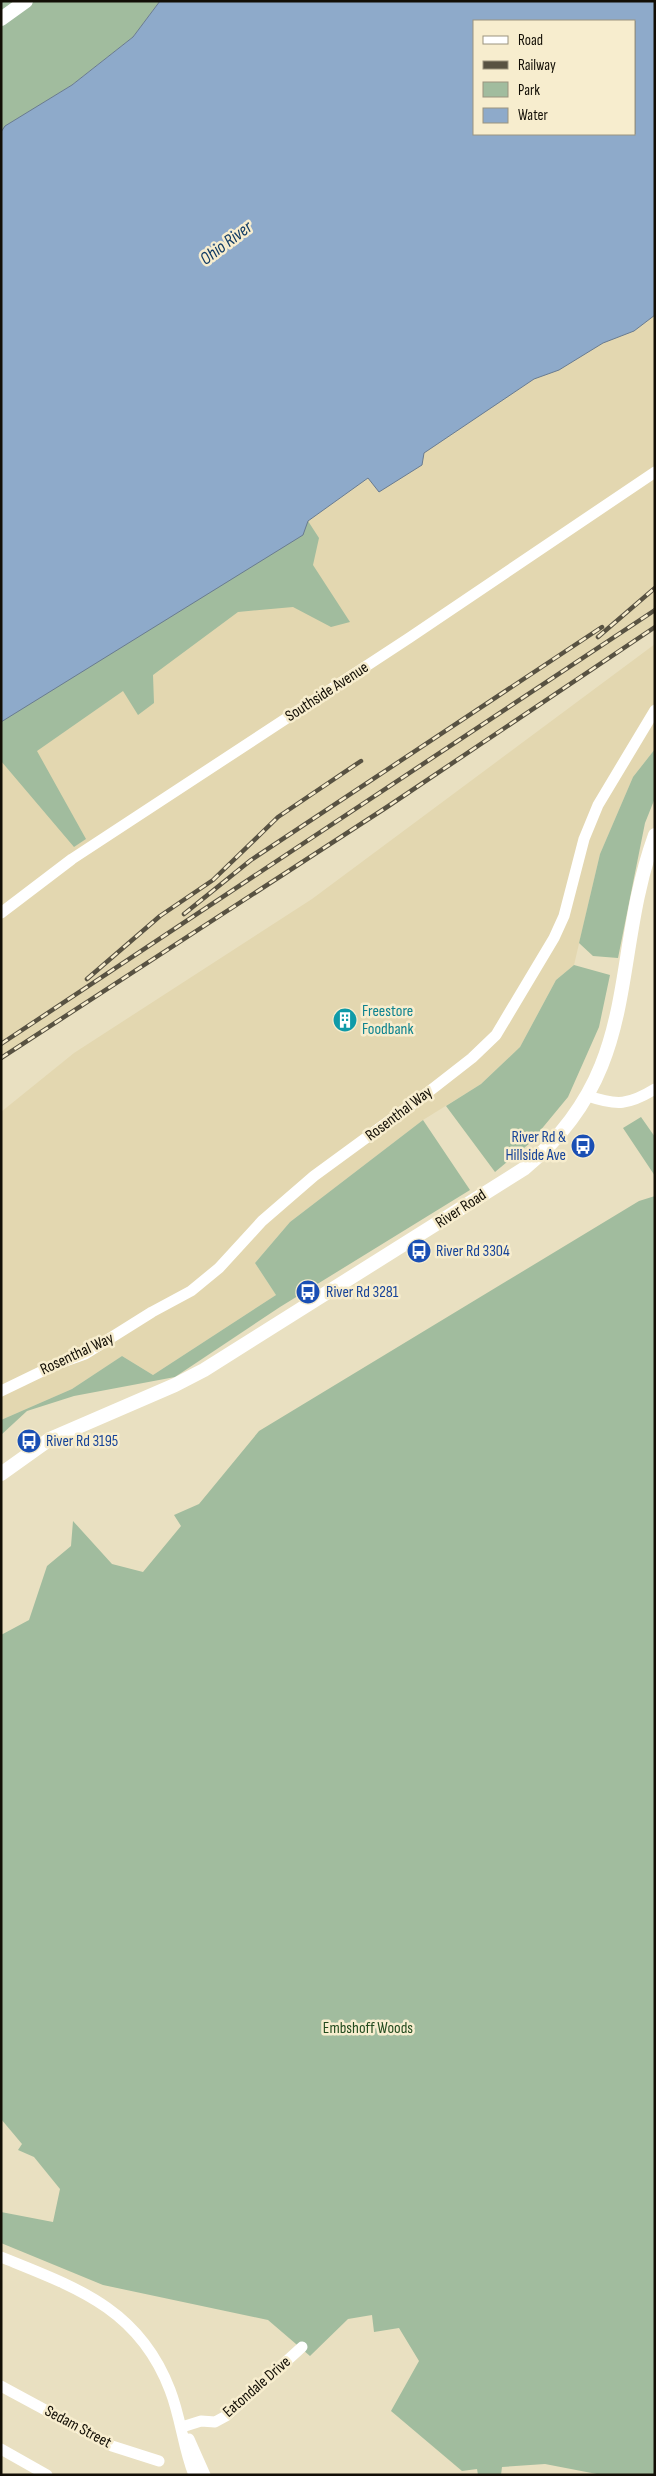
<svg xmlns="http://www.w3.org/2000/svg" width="656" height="2476" viewBox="0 0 656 2476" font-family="'Sofia Sans Condensed',sans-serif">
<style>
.built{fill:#e3d7b0}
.green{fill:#a1bc9e}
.water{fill:#8eaaca;stroke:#697b8f;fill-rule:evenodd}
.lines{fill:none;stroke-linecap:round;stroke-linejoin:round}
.minor{stroke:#fff;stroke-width:11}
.major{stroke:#fff;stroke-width:14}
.rail-casing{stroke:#585242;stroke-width:4.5}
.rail{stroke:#f7edce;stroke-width:2.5;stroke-dasharray:8;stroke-linecap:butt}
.labels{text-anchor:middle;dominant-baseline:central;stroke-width:5;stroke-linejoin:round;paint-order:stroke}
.street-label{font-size:16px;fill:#120e05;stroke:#f7edce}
.culture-label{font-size:16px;fill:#0d838f;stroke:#f7edce;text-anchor:start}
.transit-label{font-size:16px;fill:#164399;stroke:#f7edce;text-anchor:start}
.park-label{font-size:16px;fill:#224b1e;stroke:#f7edce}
.water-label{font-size:18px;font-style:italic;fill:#113b64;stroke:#f7edce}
</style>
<rect width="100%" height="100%" fill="#e9e0c1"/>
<!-- built -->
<path class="built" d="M655 315V627L387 807 1 1058V722L308 521 369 478 378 491 422 465 424 453 534 379 559 370 603 343 634 331Z
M655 644V749L633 777 600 854 574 965 556 980 520 1047 481 1084 423 1120 290 1222 255 1263 276 1295 153 1375 122 1356 72 1389 1 1420V1112L74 1053 312 899Z"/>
<!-- green -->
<path class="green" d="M1 1H160L133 37 72 85 6 126 1 132Z
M308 521 319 538 313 565 350 622 331 627 293 607 238 612 153 675 154 703 138 715 123 691 37 751 86 839 74 847 1 761V722Z
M655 749V798L645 823 618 958 593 956 579 943 600 854 633 777Z
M574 965 610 975 599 1027 568 1097 530 1143 495 1172 446 1106 481 1084 520 1047 556 980Z
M641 1117 655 1137V1176L623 1128Z
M423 1120 470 1190 280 1307 175 1377 74 1396 27 1411 1 1435V1420L72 1389 122 1356 153 1375 276 1295 255 1263 290 1222Z
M655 1196V2475H602L545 2464 502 2467 501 2475H478L477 2469 462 2471 391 2411 419 2361 399 2328 374 2332 372 2315 348 2319 310 2356 268 2320 103 2285 1 2243V2212L53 2222 60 2189 34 2157 18 2150 22 2144 1 2119V1635L29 1620 47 1566 71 1546 73 1521 112 1564 143 1572 181 1526 174 1515 199 1504 259 1431 639 1201Z"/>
<!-- water -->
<path class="water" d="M160 1H655V315L634 331 603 343 559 370 534 379 424 453 422 465 379 492 368 478 308 521 303 535 1 722V132L5 126 72 85 133 37ZM475 21H635V134H475Z"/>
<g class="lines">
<!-- minor -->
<path class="minor" d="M1 913 72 859 409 638 655 472
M588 1096C617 1106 629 1105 655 1089
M1 1391 57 1364 85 1354 152 1312 191 1291 219 1268 262 1221 314 1176 422 1097 472 1058 496 1035 554 938 564 916 584 839 598 805 655 710
M1 2257C75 2287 139 2308 170 2390 181 2418 183 2448 194 2475
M1 2386 112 2446 159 2461
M182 2427 201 2421 215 2422 226 2416 302 2347
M189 2439 205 2475
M1 2449 47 2475"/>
<!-- major -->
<path class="major" d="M1 19 26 1
M1 1474 50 1439 175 1385 204 1370 525 1168C644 1068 609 963 655 835"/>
<defs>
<path id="rail" d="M598 637 655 588
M184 914 251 860 602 627
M87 979 160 916 213 880 278 817 361 761
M1 1044 655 610
M1 1058 387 807 655 627"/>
</defs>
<!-- rail casing -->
<use href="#rail" class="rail-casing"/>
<!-- rail -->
<use href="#rail" class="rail"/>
</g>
<!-- icons -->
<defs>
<symbol id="building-disc" viewBox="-11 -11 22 22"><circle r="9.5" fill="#0f9aa8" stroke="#f7edce"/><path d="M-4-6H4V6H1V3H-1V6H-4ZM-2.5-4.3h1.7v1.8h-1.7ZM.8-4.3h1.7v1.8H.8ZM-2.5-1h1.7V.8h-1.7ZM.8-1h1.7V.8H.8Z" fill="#fff"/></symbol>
<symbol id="bus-disc" viewBox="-11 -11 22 22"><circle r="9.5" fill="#1a4fb4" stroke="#f7edce"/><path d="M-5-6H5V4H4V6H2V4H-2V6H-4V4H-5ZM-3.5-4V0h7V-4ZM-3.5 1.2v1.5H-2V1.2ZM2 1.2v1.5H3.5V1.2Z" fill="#fff"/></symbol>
</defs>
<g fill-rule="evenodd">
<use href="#building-disc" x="331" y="1006" width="28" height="28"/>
<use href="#bus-disc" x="569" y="1132" width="28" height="28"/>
<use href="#bus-disc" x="405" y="1237" width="28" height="28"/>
<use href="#bus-disc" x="294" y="1278" width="28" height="28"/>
<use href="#bus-disc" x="15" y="1427" width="28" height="28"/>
</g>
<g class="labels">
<!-- street labels -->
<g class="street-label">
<text transform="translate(327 692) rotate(-33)">Southside Avenue</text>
<text transform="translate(399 1114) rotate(-37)">Rosenthal Way</text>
<text transform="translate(461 1209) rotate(-33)">River Road</text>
<text transform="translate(77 1354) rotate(-25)">Rosenthal Way</text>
<text transform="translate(257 2387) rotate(-41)">Eatondale Drive</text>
<text transform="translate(78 2427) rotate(28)">Sedam Street</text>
</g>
<!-- culture labels -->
<g class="culture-label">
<text x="362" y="1011">Freestore<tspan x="362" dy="18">Foodbank</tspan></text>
</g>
<!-- transit labels -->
<g class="transit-label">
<text x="566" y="1137" text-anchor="end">River Rd &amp;<tspan x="566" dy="18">Hillside Ave</tspan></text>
<text x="436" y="1251">River Rd 3304</text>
<text x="326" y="1292">River Rd 3281</text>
<text x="46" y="1441">River Rd 3195</text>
</g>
<!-- park labels -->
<g class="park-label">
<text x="368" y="2028">Embshoff Woods</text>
</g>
<!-- water labels -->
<g class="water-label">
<text transform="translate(226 243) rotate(-37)">Ohio River</text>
</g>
</g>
<!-- border -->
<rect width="656" height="2476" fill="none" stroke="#120e05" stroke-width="5"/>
<!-- legend -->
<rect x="473" y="20" width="162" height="115" fill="#f7edce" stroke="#9b947e"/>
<rect x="483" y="36" width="25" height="8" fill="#ffffff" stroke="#9b947e"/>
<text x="518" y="45" font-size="15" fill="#120e05">Road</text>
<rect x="483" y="61" width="25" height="8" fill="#585242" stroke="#9b947e"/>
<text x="518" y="70" font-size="15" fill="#120e05">Railway</text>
<rect x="483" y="82" width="25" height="15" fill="#a1bc9e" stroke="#9b947e"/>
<text x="518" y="95" font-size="15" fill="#120e05">Park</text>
<rect x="483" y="108" width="25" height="15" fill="#8eaaca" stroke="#9b947e"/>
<text x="518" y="120" font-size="15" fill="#120e05">Water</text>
</svg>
